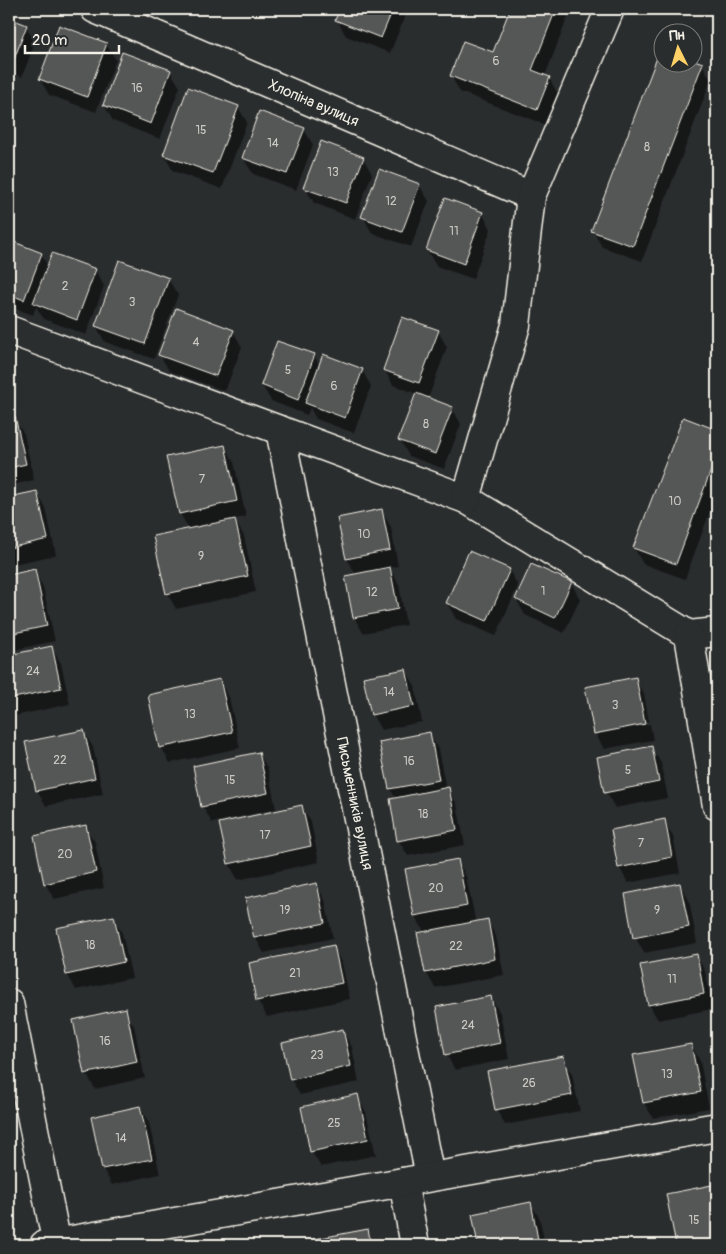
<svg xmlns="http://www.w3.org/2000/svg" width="726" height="1254" viewBox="0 0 726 1254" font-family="Pangolin,sans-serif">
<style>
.shadow{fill:#0007}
.building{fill:#555756;stroke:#f4f1e8}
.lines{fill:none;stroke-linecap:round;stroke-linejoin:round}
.minor-casing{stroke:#f4f1e8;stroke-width:31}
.secondary-casing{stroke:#f4f1e8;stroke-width:31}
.minor{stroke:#2a2d2e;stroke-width:28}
.secondary{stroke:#2a2d2e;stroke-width:28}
.labels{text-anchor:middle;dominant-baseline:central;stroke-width:5;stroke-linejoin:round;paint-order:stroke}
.number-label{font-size:12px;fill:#cccac4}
.street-label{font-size:15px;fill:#f4f1e8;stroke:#2a2d2e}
</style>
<rect width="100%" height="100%" fill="#2a2d2e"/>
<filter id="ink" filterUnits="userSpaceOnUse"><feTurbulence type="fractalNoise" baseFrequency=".02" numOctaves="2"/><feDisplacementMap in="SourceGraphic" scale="10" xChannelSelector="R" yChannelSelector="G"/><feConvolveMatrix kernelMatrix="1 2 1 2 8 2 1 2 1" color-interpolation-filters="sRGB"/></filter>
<g filter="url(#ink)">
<!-- shadow -->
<path class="shadow" d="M341 9H408L390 53 346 36 337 20Z
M511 9H571L545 76 549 78 558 94 546 125 460 92 451 76 493 54Z
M9 19 26 26 35 42 22 77 9 72Z
M106 44 116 60 96 112 49 95 40 79Z
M694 61 702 64 711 80 642 261 602 247 593 231 664 62H694Z
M170 71 180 87 160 139 113 121 104 105Z
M238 107 247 122 222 189 173 171 164 155Z
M304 129 313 145 296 190 253 174 243 158Z
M363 158 372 174 355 219 314 203 305 188Z
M419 185 429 201 411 247 372 233 363 217Z
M482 213 491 229 473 279 436 266 427 250Z
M9 242 41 254 48 266 95 270 104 286 86 335 44 319 36 307 33 315 9 306Z
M168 279 178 295 154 359 105 342 96 326Z
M233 331 242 347 225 391 169 371 160 355Z
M438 331 447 347 428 399 452 408 461 424 444 469 409 456 400 440 417 394 393 385 384 369Z
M278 342 314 355 320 366 362 370 371 386 354 433 316 419 310 408 307 415 271 401 262 385Z
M14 418 24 434 34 480 9 486V419Z
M684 418 717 431V493L685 579 643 564 634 548Z
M225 446 234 462 246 517 234 519 244 536 256 592 176 609 167 593 189 530 180 513Z
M36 492 46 508 56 555 9 565V498Z
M382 511 391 527 398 566 389 568 399 584 406 625 363 633 354 617 356 575 347 559 339 519Z
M509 570 518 586 496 636 456 619 447 603Z
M34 571 43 587 55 641 9 651V576Z
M571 583 580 599 564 633 525 615 516 599Z
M51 647 61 663 70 704 15 716 9 705V656Z
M406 670 415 686 422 722 381 730 372 714Z
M635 679 644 694 649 721 599 732V734L650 724 653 740 604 749 595 733Z
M220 681 229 697 240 748 170 763 161 747Z
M83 731 93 747 103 794 46 806 37 790Z
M429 733 438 749 446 789 448 788 457 804 465 845 408 856 399 841 396 799 390 789Z
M652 748 661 763 668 798 615 808 606 792Z
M259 754 268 769 276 809 212 823 203 807 194 767Z
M302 807 311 822 319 862 238 880 229 864 220 824Z
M664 821 673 836 680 873 628 883 619 867Z
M85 827 95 842 104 888 54 899 45 883Z
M457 860 466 876 476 923 487 920 496 936 504 975 435 988 426 972 425 933 415 916 406 870Z
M316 884 325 900 333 938 264 953 255 937Z
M680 884 689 900 697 943 644 953 635 937Z
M113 917 122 933 132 978 76 990 67 974Z
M333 947 342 963 350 999 267 1017 258 1001 250 964Z
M696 955 705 971 713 1009 658 1020 649 1004Z
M491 997 500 1013 509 1059 455 1070 446 1054Z
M125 1010 134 1026 145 1078 95 1089 86 1073Z
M343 1031 352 1047 359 1082 300 1095 291 1079Z
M691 1045 700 1061 709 1108 653 1118 644 1103Z
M563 1058 572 1074 580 1111 505 1125 496 1109Z
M357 1096 366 1112 376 1155 321 1167 311 1151Z
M140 1107 149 1123 160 1174 112 1185 103 1169 93 1118Z
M717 1186V1245H677L668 1195Z
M531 1204 540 1219 545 1245H479L473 1215Z
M367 1231 375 1245H312L311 1241Z"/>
<!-- building -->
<path class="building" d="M340 9H393L381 38 335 20Z
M510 9H556L532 70 550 77 537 110 450 76 463 41 493 52Z
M9 18 27 25 13 62 9 60Z
M59 25 107 43 87 97 39 79Z
M661 47 664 48V62H694V60L703 63 633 246 591 231Z
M122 52 171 70 151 124 103 105Z
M188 87 239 106 213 173 163 155Z
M259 111 305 128 287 174 242 158Z
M321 141 364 157 346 203 303 188Z
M379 169 420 184 402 232 361 217Z
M445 198 483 212 464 264 426 250Z
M9 240 42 253 24 300 9 294Z
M52 253 96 269 77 320 33 303Z
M119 260 169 278 145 344 95 326Z
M176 308 234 330 216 376 158 355Z
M402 317 439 330 419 383 383 370Z
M277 341 315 354 298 400 261 385Z
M323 354 363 369 345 418 305 403Z
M416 393 453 407 435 454 398 440Z
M15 416 26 464 9 468V418Z
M683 417 717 430V454L676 564 633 548Z
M225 445 237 501 179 514 166 457Z
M37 491 48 539 9 548V497Z
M382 509 390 550 346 559 337 518Z
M235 519 248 576 166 594 153 536Z
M469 551 510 569 487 621 446 603Z
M531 564 572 582 555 618 515 599Z
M390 567 398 609 353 618 345 576Z
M35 569 47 626 9 634V575Z
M52 646 61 688 9 699V655Z
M406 669 414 706 371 715 363 677Z
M636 677 645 724 594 734 585 687Z
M220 679 232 732 159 748 148 695Z
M84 730 95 778 36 791 25 742Z
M430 732 439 780 389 789 379 742Z
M652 746 659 782 604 793 597 757Z
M259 752 268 793 201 807 193 766Z
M449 787 457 830 397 841 390 799Z
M302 805 311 846 228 864 219 823Z
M665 819 672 857 618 868 611 830Z
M86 825 96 872 44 884 34 836Z
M458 859 467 906 414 916 405 869Z
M317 883 325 923 254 938 245 898Z
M680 883 689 927 633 938 625 894Z
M114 916 124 962 66 975 56 928Z
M488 919 495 959 425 973 417 933Z
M334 945 342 983 256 1001 249 963Z
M697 954 704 994 648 1005 640 965Z
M491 996 500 1043 445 1055 436 1007Z
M126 1008 137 1062 84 1074 73 1020Z
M343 1029 351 1066 290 1080 282 1043Z
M691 1044 701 1092 643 1103 633 1055Z
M564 1056 572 1095 495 1110 487 1071Z
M358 1094 368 1139 310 1152 301 1107Z
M140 1106 152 1159 102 1169 91 1117Z
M717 1184V1245H676L666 1194Z
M531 1202 539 1245H478L472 1214Z
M368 1229 371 1245H311L310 1240Z"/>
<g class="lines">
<defs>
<g id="minor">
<path id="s1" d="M95 9 531 196"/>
<path d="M9 330 466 499 689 635 717 632"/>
<path id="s2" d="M280 430 430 1177"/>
<path d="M466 499 516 325 531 196 610 9"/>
<path d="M689 635 717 806"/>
<path d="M403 1182 415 1245"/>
<path d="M44 1245 717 1127"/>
</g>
<path id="secondary" d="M9 1003 57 1245"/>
</defs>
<!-- minor casing -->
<use href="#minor" class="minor-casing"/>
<!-- secondary casing -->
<use href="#secondary" class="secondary-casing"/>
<!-- minor -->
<use href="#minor" class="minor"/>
<!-- secondary -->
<use href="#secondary" class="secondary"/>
</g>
</g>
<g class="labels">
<!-- number labels -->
<g class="number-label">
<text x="496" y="61">6</text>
<text x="137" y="88">16</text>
<text x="201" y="130">15</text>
<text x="273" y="143">14</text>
<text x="647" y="147">8</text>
<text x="333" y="172">13</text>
<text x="391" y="201">12</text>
<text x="454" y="231">11</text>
<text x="65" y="286">2</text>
<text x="132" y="302">3</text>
<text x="196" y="342">4</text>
<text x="288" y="370">5</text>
<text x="334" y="386">6</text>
<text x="426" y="424">8</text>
<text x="202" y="479">7</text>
<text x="675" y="501">10</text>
<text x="364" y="534">10</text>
<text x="201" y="556">9</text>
<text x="543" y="591">1</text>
<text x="372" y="592">12</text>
<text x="33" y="671">24</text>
<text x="389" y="692">14</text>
<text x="615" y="705">3</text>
<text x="190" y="714">13</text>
<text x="60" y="760">22</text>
<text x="409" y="761">16</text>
<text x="628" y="770">5</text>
<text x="230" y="780">15</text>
<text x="423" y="814">18</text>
<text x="265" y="835">17</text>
<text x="641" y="843">7</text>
<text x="65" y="854">20</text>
<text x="436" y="888">20</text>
<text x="285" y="910">19</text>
<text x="657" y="910">9</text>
<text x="90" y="945">18</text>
<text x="456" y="946">22</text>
<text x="295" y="973">21</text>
<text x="672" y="979">11</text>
<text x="468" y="1025">24</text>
<text x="105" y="1041">16</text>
<text x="317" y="1055">23</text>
<text x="667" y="1074">13</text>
<text x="529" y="1083">26</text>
<text x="334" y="1123">25</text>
<text x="121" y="1138">14</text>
<text x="694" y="1220">15</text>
</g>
<!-- street labels -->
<g class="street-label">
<text stroke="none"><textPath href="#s1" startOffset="238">Хлопіна вулиця</textPath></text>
<text stroke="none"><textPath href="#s2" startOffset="381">Письменників вулиця</textPath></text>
</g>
</g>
<!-- margin -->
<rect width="726" height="1254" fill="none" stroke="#2a2d2e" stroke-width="30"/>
<rect x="15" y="15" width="696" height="1224" fill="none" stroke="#f4f1e8" stroke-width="2" filter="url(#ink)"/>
<!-- north arrow -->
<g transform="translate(678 48) rotate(355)"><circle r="24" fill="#2a2d2e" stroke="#7b7b78"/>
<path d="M0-4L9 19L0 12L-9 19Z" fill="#ffd166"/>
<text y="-8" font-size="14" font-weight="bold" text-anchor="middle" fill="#f4f1e8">Пн</text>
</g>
<!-- scale -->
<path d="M25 45v8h94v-8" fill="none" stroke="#f4f1e8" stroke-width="2.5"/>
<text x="32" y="45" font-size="15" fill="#f4f1e8" stroke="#2a2d2e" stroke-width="4" paint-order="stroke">20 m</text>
</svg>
